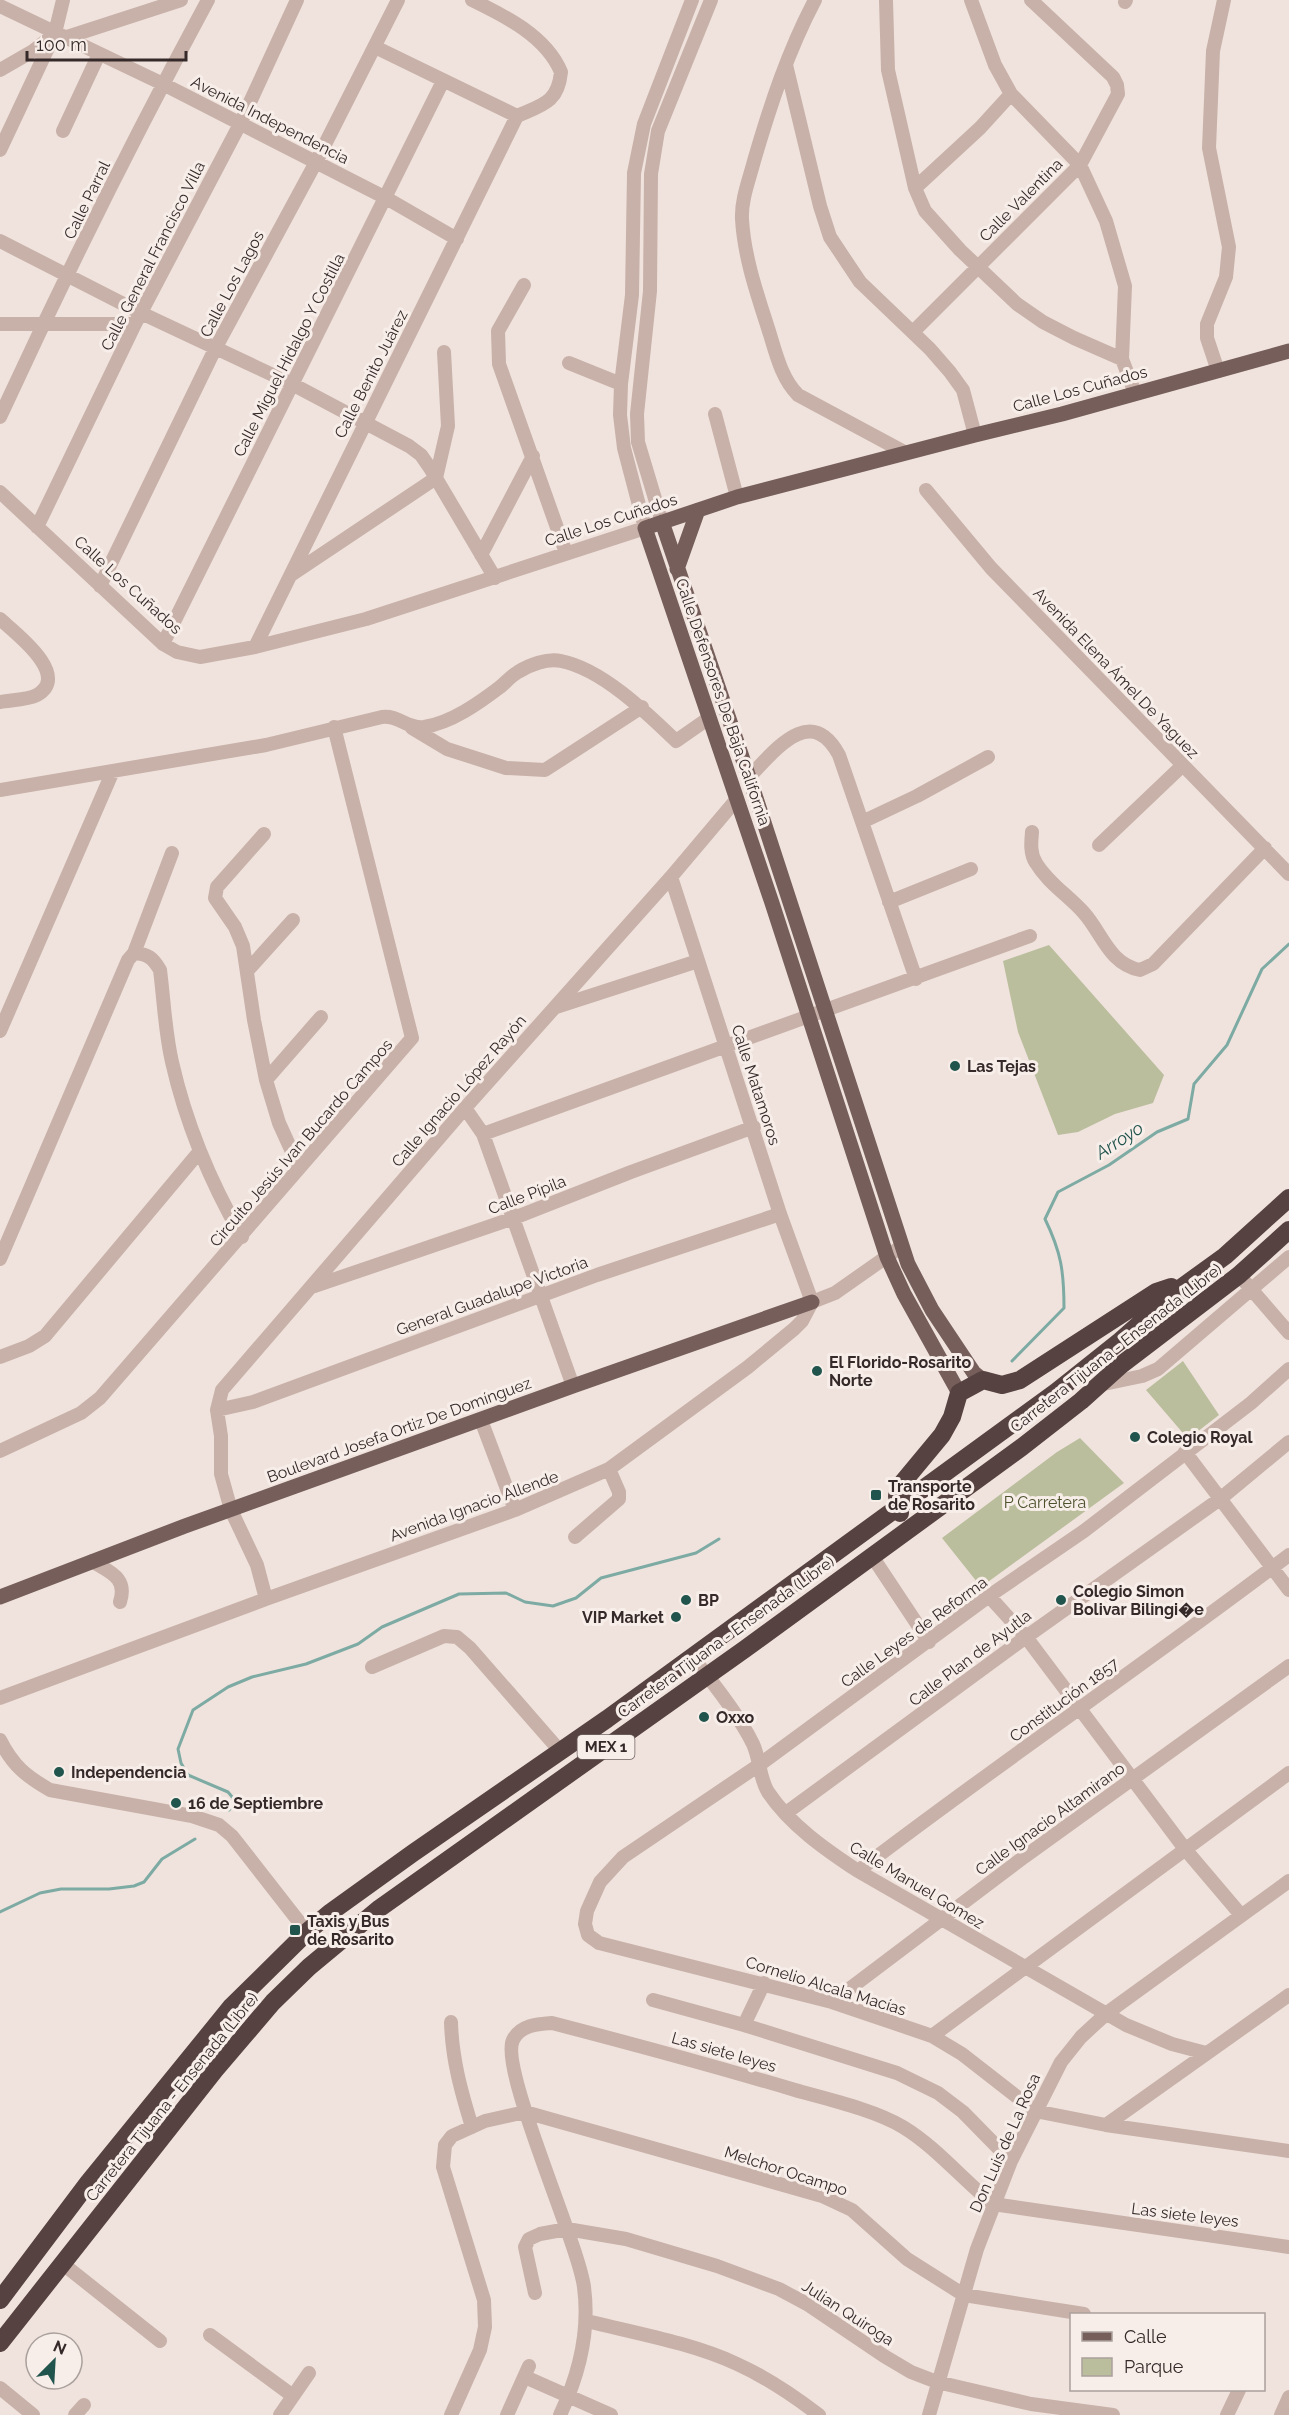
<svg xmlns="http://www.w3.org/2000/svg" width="1289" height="2415" viewBox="0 0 1289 2415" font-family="Raleway,sans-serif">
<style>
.green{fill:#babe9d}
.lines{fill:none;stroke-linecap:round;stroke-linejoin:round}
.stream{stroke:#7daba4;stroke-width:3}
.minor{stroke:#c8b1a9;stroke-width:14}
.major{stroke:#765e5b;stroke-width:15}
.highway{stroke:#564240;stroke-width:18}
.poi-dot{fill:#21544d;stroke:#f8eee9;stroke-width:2}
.labels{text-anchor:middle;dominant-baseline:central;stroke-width:6;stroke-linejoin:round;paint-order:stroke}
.shield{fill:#f8eee9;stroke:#706563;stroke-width:1.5}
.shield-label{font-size:15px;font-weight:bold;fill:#352a29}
.street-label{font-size:16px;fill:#352a29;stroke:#f8eee9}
.poi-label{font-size:16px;font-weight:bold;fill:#352a29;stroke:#f8eee9;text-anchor:start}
.park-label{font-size:16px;fill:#4c522e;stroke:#f8eee9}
.water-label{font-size:18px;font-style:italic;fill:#21544d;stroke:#f8eee9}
</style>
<rect width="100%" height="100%" fill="#f0e3dd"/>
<!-- green -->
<path class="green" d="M1049 945 1164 1075 1153 1103 1115 1114 1078 1132 1058 1135 1018 1032 1003 961Z
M1183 1361 1219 1415 1188 1439 1146 1390Z
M1080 1438 1124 1483 981 1587 942 1538 1057 1452Z"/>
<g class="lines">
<!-- stream -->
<path class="stream" d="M1012 1361 1064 1308C1064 1271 1061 1252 1045 1219L1058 1192 1109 1165 1157 1132 1188 1119 1194 1084 1227 1045 1262 969 1289 944
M229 1810 233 1805V1798L228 1792 188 1775 181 1763 178 1749 193 1710 228 1687 252 1677 306 1664 358 1644 382 1627 459 1594 506 1593 525 1602 553 1606 576 1598 601 1578 696 1553 719 1539
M0 1912 40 1893 61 1889H109L134 1886 144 1882 162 1859 195 1839"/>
<!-- minor -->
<path class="minor" d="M472 0C505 16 546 36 561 72 558 103 542 105 517 116
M815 0C788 51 770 106 754 161 749 180 741 200 742 219 744 255 756 291 767 325 775 349 780 377 798 395L906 453
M886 0 888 70 915 188 925 211 960 250 1017 304 1043 322 1074 338 1122 359
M971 0 995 65 1011 94 1080 165 1106 221 1125 286 1122 359 1135 393
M1125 2 1126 0
M0 6 163 84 386 198 457 239
M64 38 181 0
M375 47 517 116
M786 65 820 206 830 237 860 282 930 349 950 372 963 390 975 435
M0 70 33 51 51 37
M63 131 99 54
M0 150 55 33 63 0
M915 188 980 128 1011 94
M0 241 141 313 292 384 409 446 421 455 430 468 495 578
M524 285 498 331 499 364 566 553
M0 324H135
M913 332 1080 165 1118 94 1117 85 1113 77 1031 0
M569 363 621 384
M1218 371 1207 338V324L1226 277 1229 247 1209 148 1213 51 1224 0
M715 414 737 497
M0 417C65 276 134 137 208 0
M926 490 991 568 1289 874
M0 492 163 644 177 652 200 657 255 647 366 619 645 528 624 448 620 415 621 384 632 295 634 173 644 124 692 0
M662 522 638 442 637 414 650 291 651 174 658 131 711 0
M37 527 135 324 240 124 297 0
M481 555 533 456
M291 575 436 478 448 426 444 352
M100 586 215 349 316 162 398 0
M0 619C14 632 72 675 37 695 27 700 11 700 0 702
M163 644 443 81
M255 647 517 116
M412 728 447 749 506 768 545 770 642 707
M749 777C774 752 810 702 839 755L916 979
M0 790 266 745 382 717C399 715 407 729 424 727 451 723 479 703 500 687 506 682 511 676 518 672 529 665 547 658 561 661 602 669 647 713 676 741L709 718
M862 822 917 796 988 757
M1032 832C1031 843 1030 854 1036 863 1048 883 1069 896 1084 913 1102 933 1109 964 1140 970L1153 964 1265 848
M264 834 217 887 215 898 235 927 243 946 254 1020 266 1080 279 1123 299 1167
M1099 845 1183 765
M671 877 780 1214 812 1302
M889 902 971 869
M134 953 172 853
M248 970 293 920
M556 1007 698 961
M0 1031 113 771
M266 1080 321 1017
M465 1108 483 1134 573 1386
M483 1134 1030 936
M0 1259 128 960 134 953C148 954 153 958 160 970 164 1001 165 1032 172 1062 186 1124 211 1183 242 1237
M1239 1275 1289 1333
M312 1287 514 1218 631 1172 754 1127
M0 1357 29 1346 45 1336 200 1151
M1289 1369 1251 1403 1084 1531 989 1596 759 1765 623 1857 600 1882 587 1911 585 1924 588 1935 599 1943 832 2002 932 2036 962 2054 1035 2111 1106 2125 1289 2151
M1099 1385 1142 1376 1158 1369 1289 1257
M217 1410 253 1402 597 1275 780 1214
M481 1420 515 1510
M0 1451 81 1413 100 1398 412 1038 334 727
M1185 1452 1289 1590
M575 1537 619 1499V1492L609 1469
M872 1556 929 1642
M92 1561C109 1572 128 1577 120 1602
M989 1596 1026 1637 1185 1849 1241 1915
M266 1599 257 1565 231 1510 221 1474V1436L217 1410 222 1390 465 1108 671 877 736 800
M692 1657C711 1680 740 1717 753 1744 760 1759 759 1777 768 1792 790 1825 826 1850 858 1871L1126 2025 1172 2044 1206 2053
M372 1667 444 1636 457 1637 470 1648 560 1751
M0 1698 266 1599 515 1510 609 1469 748 1367 794 1329 802 1321 812 1302 835 1293 902 1246
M0 1740C13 1766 26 1776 50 1790L192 1816 219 1825 232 1836 307 1932
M786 1813 1026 1637 1220 1499 1289 1442
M858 1871C999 1763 1147 1663 1289 1555
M653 2000 744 2025 897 2073 938 2093 963 2112 1011 2161
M832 2002 1024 1857 1289 1666
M451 2022C452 2059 461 2091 472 2127
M744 2025 764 1983
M932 2036 1289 1773
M1106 2125 1289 1995
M63 2264 160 2341
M535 2293 525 2247 529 2239 540 2234 567 2229 626 2239 717 2266 779 2289 807 2304 884 2356 911 2372 937 2382 1031 2404 1113 2415
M587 2321C635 2333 692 2343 737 2364 766 2377 794 2396 819 2415
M210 2335 293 2396
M525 2377 611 2415
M0 2388 33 2415
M75 2415 84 2405
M280 2415 309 2373
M451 2415 480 2350 485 2327 484 2300 443 2167 445 2145 452 2136 485 2121 525 2112 822 2196 852 2210 907 2259 964 2295 1084 2314
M507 2415 529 2366
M560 2415C579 2375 590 2332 584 2287 578 2242 499 2068 513 2040 520 2025 537 2024 552 2023 633 2044 714 2066 795 2090 827 2099 875 2110 903 2127 936 2147 963 2180 993 2204L1289 2247
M929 2415 977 2249 1011 2161 1061 2062 1081 2037 1107 2013 1289 1881
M1227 2415 1239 2390
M1281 2415 1289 2397"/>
<!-- major -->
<path class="major" d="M662 522 755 795 908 1264 932 1310 974 1373 983 1380
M677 569 698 510
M959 1393 904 1294 887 1257 772 903 645 528 737 497 975 435 1062 414 1289 351
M0 1597 185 1526 573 1386 812 1302"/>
<!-- highway -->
<path class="highway" d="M900 1513 897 1496 903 1482 942 1435 952 1417 959 1393 983 1380 1002 1385 1020 1380 1156 1292 1171 1287 1179 1292
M0 2300 88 2183 231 2007 307 1932 331 1912 413 1853 607 1719 1056 1392 1120 1341 1178 1290 1225 1256 1289 1198
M0 2343 215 2070 273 2002 309 1967 380 1908 745 1649 1022 1447 1081 1401 1121 1365 1239 1275 1289 1230"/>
</g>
<!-- markers -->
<g class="poi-dot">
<circle cx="955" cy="1066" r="6"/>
<circle cx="817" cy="1371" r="6"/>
<circle cx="1135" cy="1437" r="6"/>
<rect x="870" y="1489" width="12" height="12" rx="3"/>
<circle cx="686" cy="1600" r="6"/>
<circle cx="1061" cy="1600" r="6"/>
<circle cx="676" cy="1617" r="6"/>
<circle cx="704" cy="1717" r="6"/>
<circle cx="59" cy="1772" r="6"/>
<circle cx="176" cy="1803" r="6"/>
<rect x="289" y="1924" width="12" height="12" rx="3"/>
</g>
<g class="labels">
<!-- shield labels -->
<rect class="shield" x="577.5" y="1735" width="57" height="24" rx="4.5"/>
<g class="shield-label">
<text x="606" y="1747">MEX 1</text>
</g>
<!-- street labels -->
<g class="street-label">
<text transform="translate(270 120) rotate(27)">Avenida Independencia</text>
<text transform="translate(87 200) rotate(-64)">Calle Parral</text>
<text transform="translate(1021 200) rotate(-45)">Calle Valentina</text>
<text transform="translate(153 256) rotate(-63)">Calle General Francisco Villa</text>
<text transform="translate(232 284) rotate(-62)">Calle Los Lagos</text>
<text transform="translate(289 355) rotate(-63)">Calle Miguel Hidalgo Y Costilla</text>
<text transform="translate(371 374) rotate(-63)">Calle Benito Juárez</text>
<text transform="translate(1080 389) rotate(-15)">Calle Los Cuñados</text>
<text transform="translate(611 520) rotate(-18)">Calle Los Cuñados</text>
<text transform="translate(128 585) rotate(42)">Calle Los Cuñados</text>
<text transform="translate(1116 673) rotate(46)">Avenida Elena Ámel De Yaguez</text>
<text transform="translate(723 702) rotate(71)">Calle Defensores De Baja California</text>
<text transform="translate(756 1085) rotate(72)">Calle Matamoros</text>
<text transform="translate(459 1091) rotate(-49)">Calle Ignacio López Rayón</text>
<text transform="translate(301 1143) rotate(-49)">Circuito Jesús Ivan Bucardo Campos</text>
<text transform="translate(527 1195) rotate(-21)">Calle Pípila</text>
<text transform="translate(492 1296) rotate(-20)">General Guadalupe Victoria</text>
<text transform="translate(1116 1348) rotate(-38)">Carretera Tijuana - Ensenada (Libre)</text>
<text transform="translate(399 1430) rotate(-20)">Boulevard Josefa Ortiz De Domínguez</text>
<text transform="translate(474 1506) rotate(-20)">Avenida Ignacio Allende</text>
<text transform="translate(914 1632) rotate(-36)">Calle Leyes de Reforma</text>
<text transform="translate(726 1637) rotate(-36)">Carretera Tijuana - Ensenada (Libre)</text>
<text transform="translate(970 1658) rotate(-37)">Calle Plan de Ayutla</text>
<text transform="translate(1064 1700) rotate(-36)">Constitución 1857</text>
<text transform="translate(1050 1819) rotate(-36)">Calle Ignacio Altamirano</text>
<text transform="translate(917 1885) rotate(31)">Calle Manuel Gomez</text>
<text transform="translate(826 1986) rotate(17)">Cornelio Alcala Macías</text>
<text transform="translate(724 2052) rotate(16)">Las siete leyes</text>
<text transform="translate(172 2097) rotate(-51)">Carretera Tijuana - Ensenada (Libre)</text>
<text transform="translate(1005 2143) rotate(-66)">Don Luis de La Rosa</text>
<text transform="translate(786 2171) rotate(18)">Melchor Ocampo</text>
<text transform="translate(1185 2215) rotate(7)">Las siete leyes</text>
<text transform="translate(848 2313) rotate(33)">Julian Quiroga</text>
</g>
<!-- poi labels -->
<g class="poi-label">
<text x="967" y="1066">Las Tejas</text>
<text x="829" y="1362">El Florido-Rosarito<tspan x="829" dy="18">Norte</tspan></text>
<text x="1147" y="1437">Colegio Royal</text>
<text x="888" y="1486">Transporte<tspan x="888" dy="18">de Rosarito</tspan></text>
<text x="1073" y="1591">Colegio Simon<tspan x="1073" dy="18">Bolivar Bilingi�e</tspan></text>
<text x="698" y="1600">BP</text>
<text x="664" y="1617" text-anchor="end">VIP Market</text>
<text x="716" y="1717">Oxxo</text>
<text x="71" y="1772">Independencia</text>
<text x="188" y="1803">16 de Septiembre</text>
<text x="307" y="1921">Taxis y Bus<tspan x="307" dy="18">de Rosarito</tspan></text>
</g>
<!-- park labels -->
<g class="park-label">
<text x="1045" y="1502">P Carretera</text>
</g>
<!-- water labels -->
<g class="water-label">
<text transform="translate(1119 1140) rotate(-33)">Arroyo</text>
</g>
</g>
<!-- legend -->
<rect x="1070" y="2313" width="195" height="78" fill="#f8eee9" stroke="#aaa09c" stroke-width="1.5"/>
<rect x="1082" y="2332" width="30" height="9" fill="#765e5b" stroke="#aaa09c" stroke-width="1.5"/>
<text x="1124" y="2343" font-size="18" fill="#352a29">Calle</text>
<rect x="1082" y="2358" width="30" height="18" fill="#babe9d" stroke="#aaa09c" stroke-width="1.5"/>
<text x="1124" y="2373" font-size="18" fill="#352a29">Parque</text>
<!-- north arrow -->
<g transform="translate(54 2361) rotate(24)"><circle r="28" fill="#f8eee9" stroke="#aaa09c" stroke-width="1.5"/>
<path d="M0-4.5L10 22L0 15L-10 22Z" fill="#21544d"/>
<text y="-9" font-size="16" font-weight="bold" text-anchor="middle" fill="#352a29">N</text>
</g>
<!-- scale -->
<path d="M27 51v9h159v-9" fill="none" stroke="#352a29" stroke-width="3"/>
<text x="36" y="51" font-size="18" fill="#352a29" stroke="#f8eee9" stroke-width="4.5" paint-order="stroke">100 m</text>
</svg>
